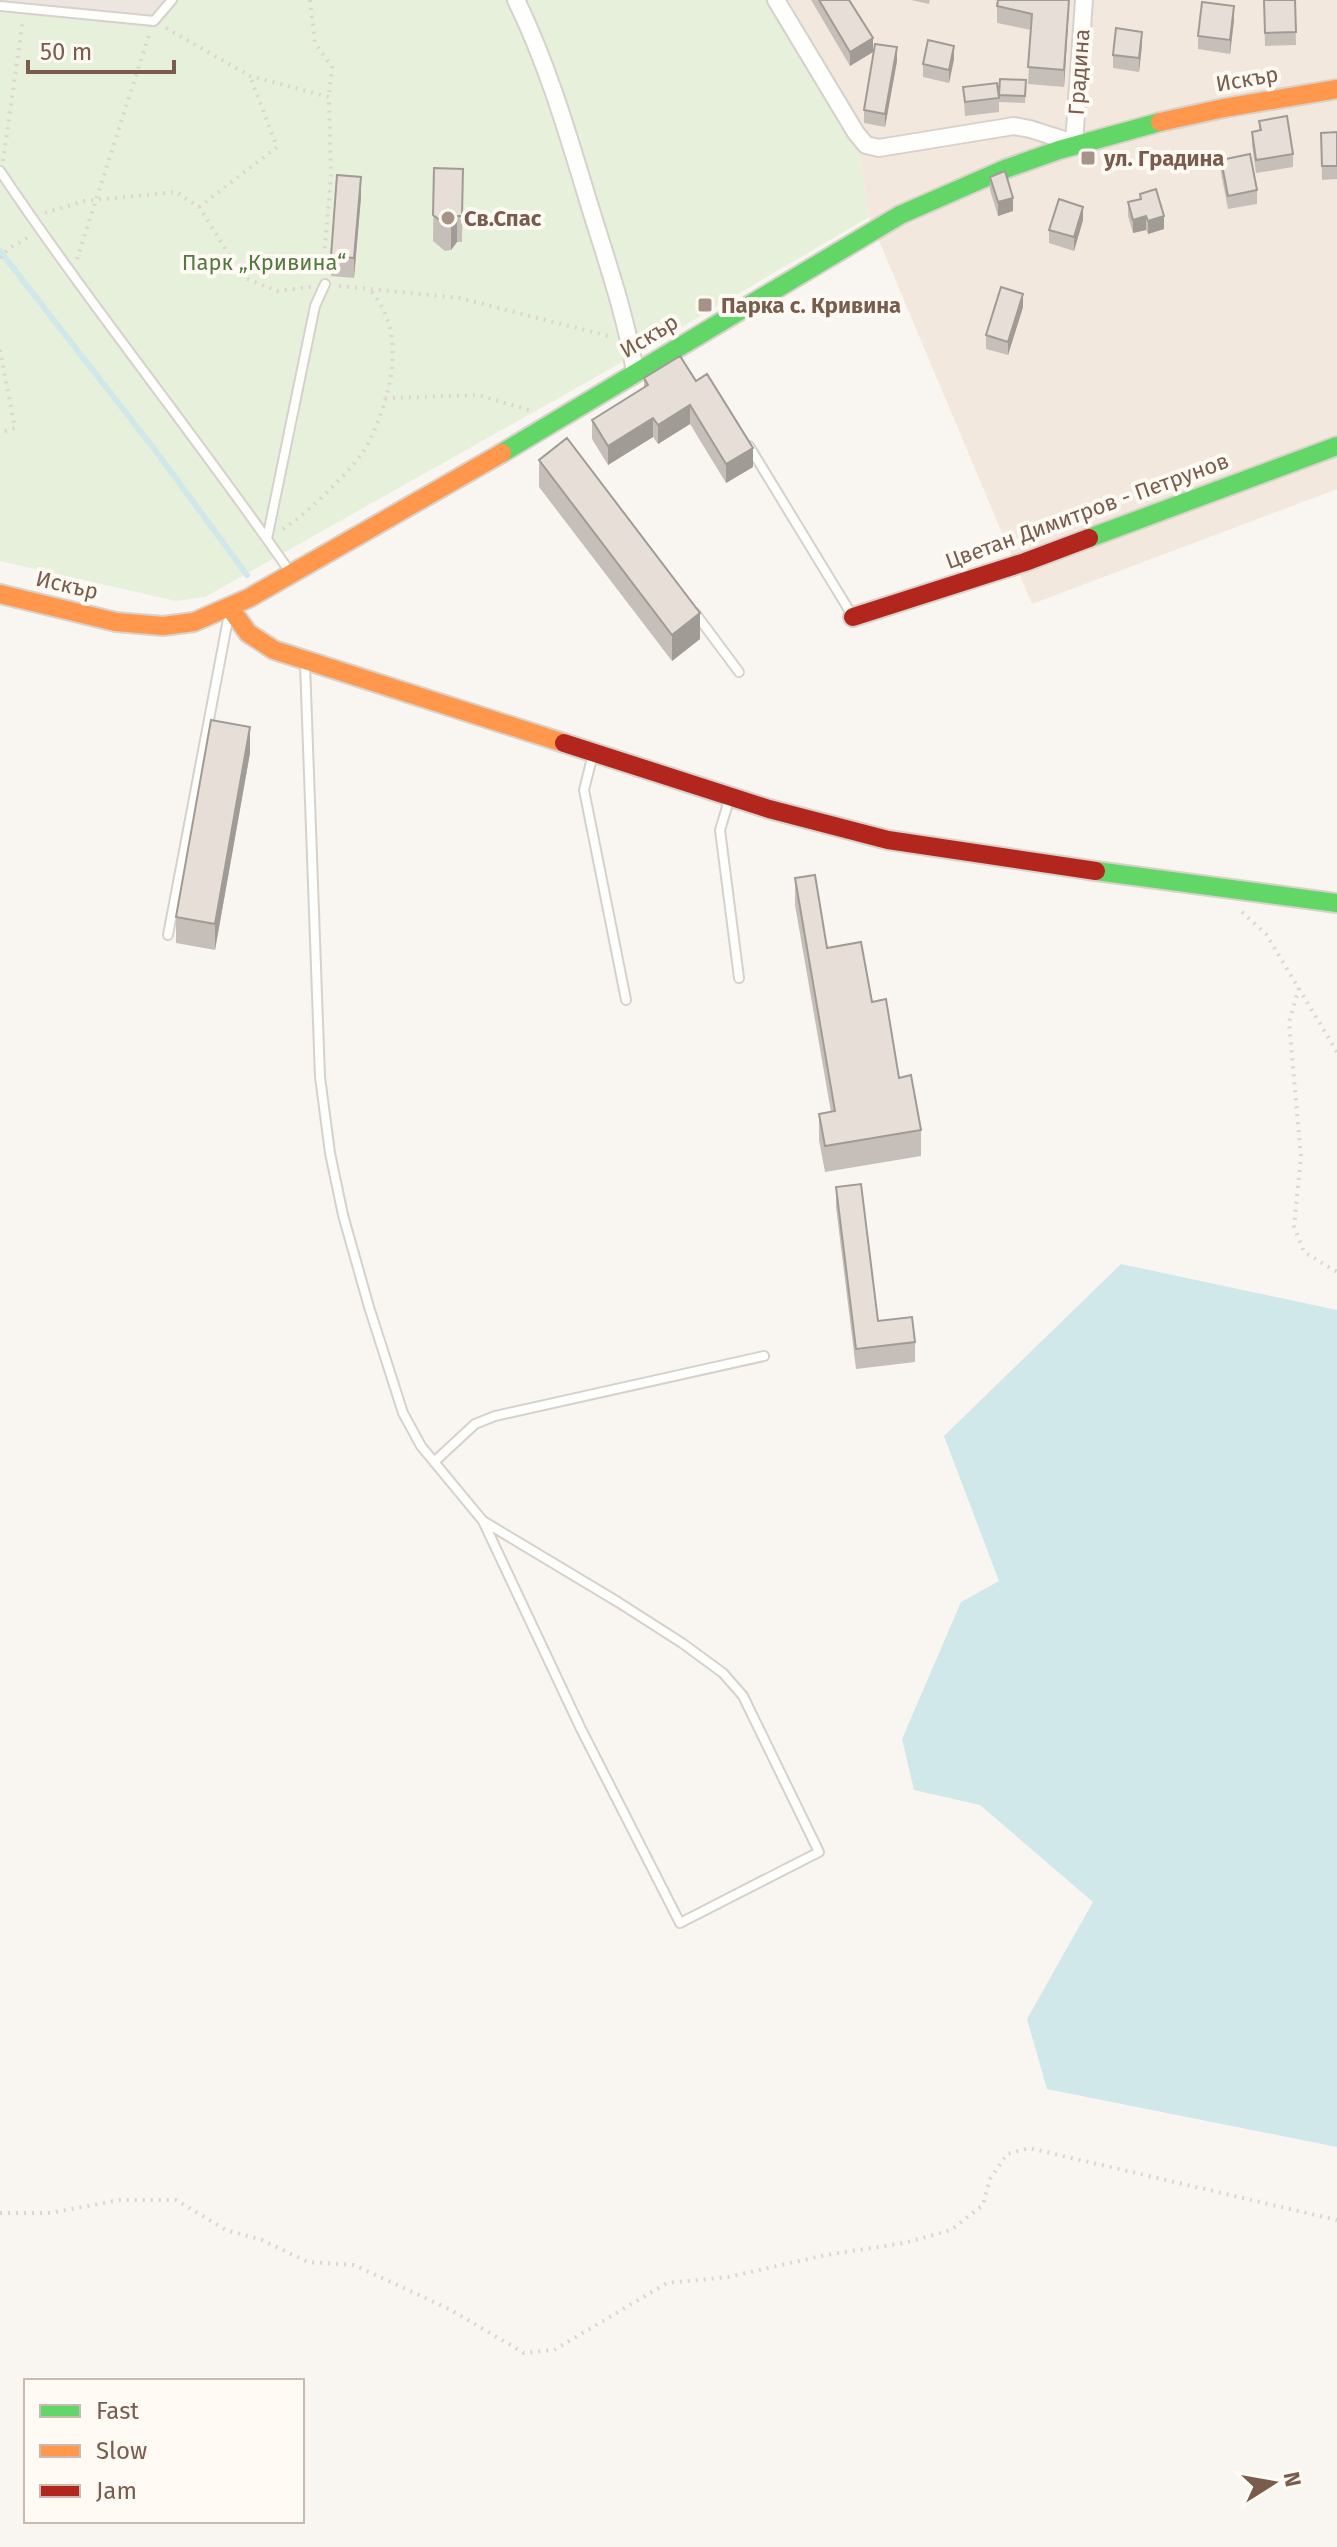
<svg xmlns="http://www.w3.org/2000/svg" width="1337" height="2547" viewBox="0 0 1337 2547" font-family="'Fira Sans',sans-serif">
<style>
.residential{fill:#f2e8de}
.industrial{fill:#ede5e0}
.green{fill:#e7f0db}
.water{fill:#d0e8ea}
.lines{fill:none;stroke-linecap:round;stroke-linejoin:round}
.stream{stroke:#d0e8ea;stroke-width:6}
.lane-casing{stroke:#d7d1cb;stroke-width:12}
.street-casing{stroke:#d7d1cb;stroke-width:20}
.fast-casing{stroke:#d9d2cb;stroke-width:22}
.slow-casing{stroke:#d9d2cb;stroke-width:22}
.jam-casing{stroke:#d9d2cb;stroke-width:22}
.path{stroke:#dcd5d0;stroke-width:4;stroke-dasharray:2 6;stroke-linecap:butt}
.lane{stroke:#fefefd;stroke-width:8}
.street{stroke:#fefefd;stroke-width:16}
.fast{stroke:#63d668;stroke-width:18}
.slow{stroke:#ff974d;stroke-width:18}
.jam{stroke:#b3261e;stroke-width:18}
.wall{fill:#c6bfb9}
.shaded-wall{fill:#a19b96}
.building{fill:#e6ded7;stroke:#a19b96;stroke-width:2}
.poi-dot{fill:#a69286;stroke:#fffaf3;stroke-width:3}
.labels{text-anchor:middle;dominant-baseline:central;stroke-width:8;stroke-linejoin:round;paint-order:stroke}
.street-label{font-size:22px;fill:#7a5c4d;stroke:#fffaf3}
.poi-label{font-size:22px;font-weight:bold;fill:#7a5c4d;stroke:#fffaf3;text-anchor:start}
.park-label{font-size:22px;fill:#537a41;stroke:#fffaf3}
</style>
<rect width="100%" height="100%" fill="#f9f5f0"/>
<!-- residential -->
<path class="residential" d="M776 0H1337V489L1032 604 869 217 856 133Z"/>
<!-- industrial -->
<path class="industrial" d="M0 0H172L154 21 0 4Z"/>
<!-- green -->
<path class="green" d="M172 0H776L856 133 869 217 617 365 205 597 176 601 0 561V4L153 21Z"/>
<!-- water -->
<path class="water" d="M1121 1264 1337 1310V2147L1047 2089 1027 2019 1093 1902 980 1805 914 1790 902 1739 961 1602 999 1581 944 1436Z"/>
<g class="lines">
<!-- stream -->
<path class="stream" d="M0 251 155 450 247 575"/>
<defs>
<path id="lane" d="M0 6 154 21 172 0
M0 171C92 308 196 436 290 572
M749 446 852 615
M267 539 315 306 325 284
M695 613 739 672
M305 664 320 1077 330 1153 343 1215 369 1307 403 1413 421 1446 483 1521 581 1729 680 1923 819 1852 743 1696 723 1673 682 1643 618 1602 483 1521
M593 754 584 790 626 1000
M730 797 720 830 739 978
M168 935 229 614
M434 1462 475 1424 495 1416 764 1356"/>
<path id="street" d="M516 0C548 65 569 138 590 207 607 262 626 316 635 372
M776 0 856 133 866 145 879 148 1014 126 1030 129 1074 143 1084 0"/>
<path id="fast" d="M502 453 900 215 1005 169 1059 150 1160 122
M1089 538 1337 446
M1096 871 1337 903"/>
<path id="slow" d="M1160 122 1224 108 1337 89
M0 594 116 622 163 626 194 622 249 598 502 453
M230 608 248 633 274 650 564 743"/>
<path id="jam" d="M853 617 1025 562 1089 538
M564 743 769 809 888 840 1096 871"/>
</defs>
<!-- lane casing -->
<use href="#lane" class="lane-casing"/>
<!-- street casing -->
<use href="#street" class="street-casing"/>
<!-- fast casing -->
<use href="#fast" class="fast-casing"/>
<!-- slow casing -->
<use href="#slow" class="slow-casing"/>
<!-- jam casing -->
<use href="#jam" class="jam-casing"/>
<!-- path -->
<path class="path" d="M310 0 315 43 332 67 329 97
M166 28 250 76 329 97 331 176 325 246V273
M3 161 23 19
M199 207 277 147 250 76
M45 213 84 201 176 192 199 207 243 277 277 291 311 287
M0 258 8 249 29 237 30 234
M77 259 150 32
M339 286 460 298 612 337
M0 350 15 428 0 432
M385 398 478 395 532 411
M283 529C306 515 358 465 369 442 391 396 408 334 371 291
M1242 912 1266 934 1337 1052
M1299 988 1289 1022 1301 1157 1294 1226 1304 1252 1337 1272
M0 2213H50L120 2200H176L226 2230 262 2240 308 2262 354 2265 449 2309 524 2353 554 2350 667 2283 728 2277 826 2255 904 2243 951 2230 983 2205 990 2179 1007 2154 1029 2148 1337 2220"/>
<!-- lane -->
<use href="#lane" class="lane"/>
<!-- street -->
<use href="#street" class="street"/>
<!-- fast -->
<use href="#fast" class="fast"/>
<!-- slow -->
<use href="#slow" class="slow"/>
<!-- jam -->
<use href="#jam" class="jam"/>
</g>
<!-- wall -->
<path class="wall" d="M811 0H849L873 52 850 66Z
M911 0H930L929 4Z
M1264 0H1295L1296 45 1265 46Z
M997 6 1069 8 1064 87 1028 84 1031 30 997 23Z
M1234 20 1230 54 1198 49V36Z
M1142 45 1139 72 1113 68V55Z
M954 59 949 83 923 77V64Z
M897 61 885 127 864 123V110Z
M1000 79 1026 80 1025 103 999 102Z
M963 87 999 98V112L965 116Z
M1259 121 1293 154V167L1256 173 1252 145V132L1259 131Z
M1337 132V179L1322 180 1321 133Z
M1221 160 1257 190V204L1228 209 1221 173Z
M434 168 463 169 462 242H457L451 250 445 251 433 241Z
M990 177 1013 211 998 216 990 190Z
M1140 194 1164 229 1148 234 1146 230 1133 233 1128 216V202L1140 199Z
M361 197 354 278 331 276V256Z
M1083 220 1074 251 1049 243V230Z
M1023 307 1008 355 986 349V335Z
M644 378 696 381 753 467 726 483 690 424 658 444 653 437 608 465 592 439V420L644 388Z
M539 460 700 639 672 661 539 487Z
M250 753 215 950 176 943V917Z
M795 878 827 948 899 1078 921 1130V1156L825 1172 819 1140V1114L831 1112 795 905Z
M836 1187 878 1321 915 1342V1362L856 1369 836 1207Z"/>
<!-- shaded-wall -->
<path class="shaded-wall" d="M1069 0V8L1064 87V70Z
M1234 6V20L1230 54V40Z
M1142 32V45L1139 72V58Z
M873 38V52L850 66V52Z
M954 46V59L949 83V70Z
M897 47V61L885 127V114Z
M361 177V197L354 278V258Z
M1013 198V211L998 216V202Z
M1083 207V220L1074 251V237Z
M457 216V242L451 250V224Z
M1146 216V230L1133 233V220Z
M1164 216V229L1148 234V221Z
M1023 294V307L1008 355V342Z
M690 405V424L658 444V425Z
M653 418V437L608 465V446Z
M753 448V467L726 483V464Z
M700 613V639L672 661V635Z
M250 727V753L215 950V924Z"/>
<!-- building -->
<path class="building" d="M819 0H849L873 38 850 52Z
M998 0H1069L1064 70 1028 67 1032 14 997 6Z
M1264 0H1295L1296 32 1265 33Z
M1202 2 1234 6 1230 40 1198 36Z
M1116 28 1142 32 1139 58 1113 55Z
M928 40 954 46 949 70 923 64Z
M875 44 897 47 885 114 864 110Z
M1000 79 1026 80 1025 96 999 95Z
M997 83 999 98 965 102 963 87Z
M1287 116 1293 154 1256 160 1252 132 1261 130 1259 121Z
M1337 132V166H1322L1321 133Z
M1250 154 1257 190 1228 196 1221 160Z
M434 168 463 169 462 216H457L451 224H445L433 215Z
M1005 171 1013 198 998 202 990 177Z
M337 175 361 177 354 258 331 256Z
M1156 189 1164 216 1148 221 1146 216 1133 220 1128 202 1141 199 1140 194Z
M1059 199 1083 207 1074 237 1049 230Z
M1001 287 1023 294 1008 342 986 335Z
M680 356 696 381 707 374 753 448 726 464 690 405 658 425 653 418 608 446 592 420 648 385 644 378Z
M567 438 700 613 672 635 539 460Z
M211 720 250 727 215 924 176 917Z
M815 875 827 948 861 942 872 1002 886 999 899 1078 911 1075 921 1130 825 1146 819 1114 835 1111 795 878Z
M861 1184 878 1321 912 1317 915 1342 856 1349 836 1187Z"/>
<!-- markers -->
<g class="poi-dot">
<rect x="1080" y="150" width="16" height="16" rx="4"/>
<circle cx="448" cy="218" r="8"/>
<rect x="697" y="297" width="16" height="16" rx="4"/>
</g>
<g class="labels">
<!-- street labels -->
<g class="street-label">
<text transform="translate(1079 72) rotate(-86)">Градина</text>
<text transform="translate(1247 79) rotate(-10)">Искър</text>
<text transform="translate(649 336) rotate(-31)">Искър</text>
<text transform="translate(1087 511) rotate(-20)">Цветан Димитров - Петрунов</text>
<text transform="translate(67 585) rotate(13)">Искър</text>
</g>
<!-- poi labels -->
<g class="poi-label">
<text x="1104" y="158">ул. Градина</text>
<text x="464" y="218">Св.Спас</text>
<text x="721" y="305">Парка с. Кривина</text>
</g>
<!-- park labels -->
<g class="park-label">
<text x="264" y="262">Парк „Кривина“</text>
</g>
</g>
<!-- legend -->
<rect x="24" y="2379" width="280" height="144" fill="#fffaf3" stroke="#cabbb1" stroke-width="2"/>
<rect x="40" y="2405" width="40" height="12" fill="#63d668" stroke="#cabbb1" stroke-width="2"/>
<text x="96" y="2419" font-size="24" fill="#7a5c4d">Fast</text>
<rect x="40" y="2445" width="40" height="12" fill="#ff974d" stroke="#cabbb1" stroke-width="2"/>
<text x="96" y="2459" font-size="24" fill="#7a5c4d">Slow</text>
<rect x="40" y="2485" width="40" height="12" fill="#b3261e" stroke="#cabbb1" stroke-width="2"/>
<text x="96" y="2499" font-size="24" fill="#7a5c4d">Jam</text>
<!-- north arrow -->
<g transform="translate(1273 2483) rotate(79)" stroke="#fffaf3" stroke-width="6" paint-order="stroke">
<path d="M0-6L14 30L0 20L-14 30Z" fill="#7a5c4d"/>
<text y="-12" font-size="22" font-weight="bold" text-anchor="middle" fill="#7a5c4d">N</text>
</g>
<!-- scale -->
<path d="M28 60v12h146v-12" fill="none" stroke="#7a5c4d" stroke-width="4"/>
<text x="40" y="60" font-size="24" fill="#7a5c4d" stroke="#fffaf3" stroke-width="6" paint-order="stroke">50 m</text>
</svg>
